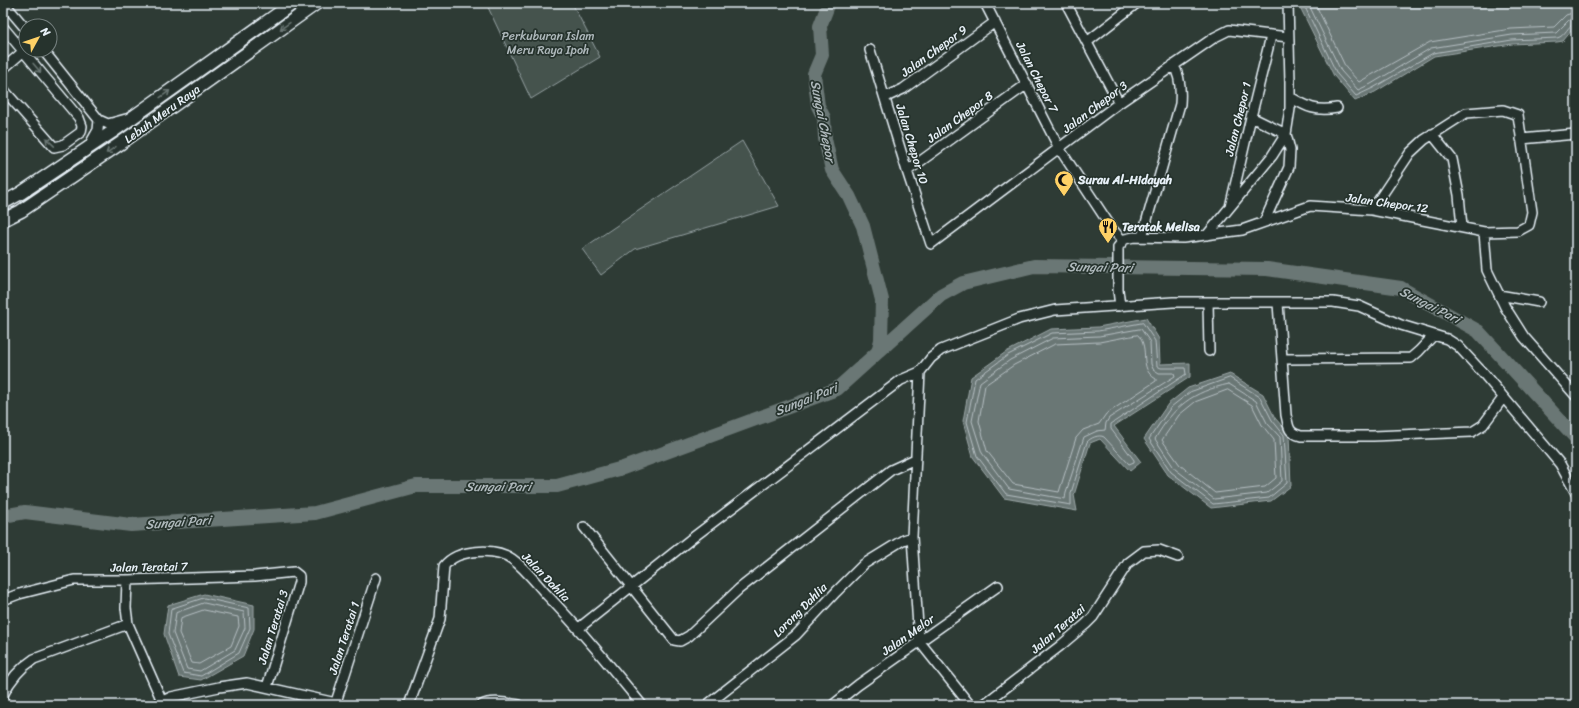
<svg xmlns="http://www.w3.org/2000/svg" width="1579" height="708" viewBox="0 0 1579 708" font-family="Sriracha,sans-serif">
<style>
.green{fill:#45524e;stroke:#96a2a3}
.water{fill:#6b7775;stroke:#9da8a9}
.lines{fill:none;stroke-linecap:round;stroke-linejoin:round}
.shore{stroke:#b6c0c4;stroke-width:1}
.river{stroke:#6b7775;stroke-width:14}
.minor-casing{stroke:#e8f1f8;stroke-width:12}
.major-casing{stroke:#e8f1f8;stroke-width:15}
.minor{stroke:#26332d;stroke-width:9}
.major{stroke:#26332d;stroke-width:12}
.oneway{stroke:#6a7674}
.labels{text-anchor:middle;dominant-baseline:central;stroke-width:3.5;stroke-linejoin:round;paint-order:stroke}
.park-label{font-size:12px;fill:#afb9bc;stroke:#26332d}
.street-label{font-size:12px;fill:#e8f1f8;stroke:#26332d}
.poi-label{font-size:12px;font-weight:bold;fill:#e8f1f8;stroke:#26332d;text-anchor:start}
.water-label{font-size:13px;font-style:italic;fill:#b0babd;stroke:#26332d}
</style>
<rect width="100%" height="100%" fill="#2e3b35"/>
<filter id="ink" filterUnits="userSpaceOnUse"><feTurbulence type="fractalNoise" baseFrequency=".025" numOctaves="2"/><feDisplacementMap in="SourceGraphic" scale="8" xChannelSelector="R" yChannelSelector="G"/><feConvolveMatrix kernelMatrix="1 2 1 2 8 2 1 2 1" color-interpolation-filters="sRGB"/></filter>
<g filter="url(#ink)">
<!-- green -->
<path class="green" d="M486 3H572L600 57 531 99Z
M742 141 779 206 635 249 601 275 582 249Z"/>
<!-- water -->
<path class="water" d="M1298 3H1576V25L1563 41 1557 42 1512 44 1434 56 1375 92 1355 101 1334 76Z
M1146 318 1159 339 1160 364 1190 363V377L1114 426 1141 462 1130 471 1100 439 1090 443 1074 495 1077 511 1004 498 973 457 963 421 971 377 1006 352 1051 329 1098 327Z
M1230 374 1263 394 1275 418 1289 434 1291 486 1271 501 1211 508 1168 475 1144 439 1168 404 1188 388Z
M204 594 254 605V629L243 656 201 680 179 677 164 634 168 605Z"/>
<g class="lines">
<!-- shore -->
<path class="shore" d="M1303 3 1337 74 1356 96 1373 88 1433 53 1512 40 1557 38C1566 36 1567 25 1576 23
M1308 3 1341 71 1358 90 1371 84 1431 48 1512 35 1556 33 1569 20 1576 18
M1315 3 1346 68 1359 82 1430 42 1511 29 1554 27 1566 15 1576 12
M1143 323 1155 341 1157 366 1161 368H1185L1186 374 1111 424V429L1134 460V462L1129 464 1104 437C1099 434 1090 438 1087 442L1071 493V505L1006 494 977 456 967 422 975 379 1008 355 1052 333 1098 331Z
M1141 329 1150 342 1151 364 1153 369 1159 373H1174L1175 376 1109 418 1106 423 1105 430 1097 431 1084 437 1066 492 1065 499 1009 489 982 453 972 421 980 382 1010 360 1053 338 1099 336Z
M1138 335C1151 349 1137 368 1156 379V381L1106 414 1099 424 1083 430 1076 438 1059 492 1013 484 987 451 979 421 985 385 1014 365 1055 344 1099 342Z
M1230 378 1260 397 1272 420 1284 435 1287 483 1269 498 1213 504 1171 472 1149 439 1171 407 1190 392Z
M1229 384 1256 401 1267 423 1280 437 1282 481 1267 493 1214 499 1175 469 1155 439C1174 406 1192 392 1229 384Z
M1228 390 1252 405 1262 425 1274 440 1276 478 1265 487 1215 493 1180 465 1162 440 1179 415 1195 402Z
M204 598 249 608 250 628 239 653 201 676 183 673 168 634 171 609Z
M204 603 244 612 245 628 235 650 200 671 187 669 173 633 176 613Z
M204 610 238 617 239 626 231 646 199 664 192 663 179 633 181 618Z"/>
<!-- river -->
<path class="river" d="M829 3 820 26 822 55 814 74 818 106 824 118 825 139 832 170 849 196 863 226 882 300 881 340 878 352
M3 516 25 512 131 525 315 513 416 486H557L623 468 837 389 941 295 963 283 1034 266 1267 269 1401 288 1478 331 1576 438"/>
<defs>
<path id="minor" d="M4 3 26 29
M985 3 1059 148 1113 230 1123 241
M1066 3 1119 103
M3 27 79 118 82 126 81 132 63 145 54 147 3 89
M1087 42 1137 3
M43 50 99 120
M870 50 907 171 931 244 1119 103 1215 37 1229 30 1288 37
M3 69 26 49
M886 97 903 89 995 22
M1290 97C1307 107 1316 112 1337 108
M1251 117 1286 134
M99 120 108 124 126 119
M1432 134 1452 159 1459 195 1462 227
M1521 139 1576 134
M89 146 98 130 99 120
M907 171 1027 84
M1230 207 1251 117 1271 36
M1264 222 1289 167 1290 150 1286 134 1290 109V82L1288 3
M1484 232 1487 270 1505 307 1524 337 1576 396
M1207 235 1272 156 1286 134
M1142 237 1180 104C1181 91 1181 76 1173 65
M1499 295 1539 302
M1208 302 1209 351
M1278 303 1286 415C1289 427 1287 432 1301 436H1373L1472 432 1483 425 1503 398
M1120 306 1118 290V247L1125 239 1134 237 1183 238 1242 230 1310 206 1372 210 1484 232 1518 231 1529 225 1532 212 1518 115 1503 110 1466 113 1424 140 1410 153 1372 210
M1282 359 1411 358 1419 351 1433 336
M584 527 674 640 680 641 689 636 739 589 891 470 915 459
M127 580 126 608 128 624 162 701
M3 600 19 594 74 580H127L255 576 294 572 299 576V582L267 687
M579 628 691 539 901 380 920 372
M3 695C10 680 20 668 34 659L128 624
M3 701 7 705
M154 705 171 697 219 687 247 683 336 703
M335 705 376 578
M409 705 440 619 444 566C457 549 495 547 512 559 525 568 535 582 546 594 580 629 611 667 642 705
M482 705C491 700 508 703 519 705
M707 705 796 635 836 592 864 564 903 540 912 537
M833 705 858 685 998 586
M970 705 919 641 912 537 920 372 931 358 941 350 1019 319 1055 310 1173 302H1333L1359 306 1401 325 1447 339 1458 346 1483 373 1560 464 1576 493
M983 705 1060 646 1086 624 1093 617 1128 563 1144 551 1159 550 1178 557"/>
<path id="major" d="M3 203 21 193 112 132 293 3
M3 220 21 211 121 143 317 3"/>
</defs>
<!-- minor casing -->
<use href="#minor" class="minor-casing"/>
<!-- major casing -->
<use href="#major" class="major-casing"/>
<!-- minor -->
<use href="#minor" class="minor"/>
<!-- major -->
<use href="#major" class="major"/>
</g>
<!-- one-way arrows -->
<defs><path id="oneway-shaft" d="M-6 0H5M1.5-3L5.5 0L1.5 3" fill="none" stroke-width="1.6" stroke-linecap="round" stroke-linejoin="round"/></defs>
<g class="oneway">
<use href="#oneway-shaft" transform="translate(285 26) rotate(145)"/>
<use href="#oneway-shaft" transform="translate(37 68) rotate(50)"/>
<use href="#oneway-shaft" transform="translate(165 94) rotate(-36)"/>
<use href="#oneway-shaft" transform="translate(50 142) rotate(-136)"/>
<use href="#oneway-shaft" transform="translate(111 150) rotate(146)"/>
</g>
</g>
<!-- icons -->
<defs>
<symbol id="mosque-pin" viewBox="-11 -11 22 30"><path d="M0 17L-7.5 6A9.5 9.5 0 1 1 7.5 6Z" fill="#ffd166" stroke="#26332d"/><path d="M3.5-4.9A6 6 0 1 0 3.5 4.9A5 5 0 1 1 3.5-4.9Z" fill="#111"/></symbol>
<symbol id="restaurant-pin" viewBox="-11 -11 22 30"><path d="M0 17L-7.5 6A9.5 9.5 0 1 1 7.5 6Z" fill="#ffd166" stroke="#26332d"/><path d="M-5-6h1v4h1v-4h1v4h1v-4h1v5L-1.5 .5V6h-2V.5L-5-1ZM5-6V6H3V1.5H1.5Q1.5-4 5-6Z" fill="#111"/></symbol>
</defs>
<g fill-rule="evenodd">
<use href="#mosque-pin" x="1053" y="169" width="22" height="30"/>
<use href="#restaurant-pin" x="1097" y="216" width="22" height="30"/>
</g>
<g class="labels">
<!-- park labels -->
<g class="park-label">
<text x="548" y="36">Perkuburan Islam<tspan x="548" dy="14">Meru Raya Ipoh</tspan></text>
</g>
<!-- street labels -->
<g class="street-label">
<text transform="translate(934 51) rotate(-36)">Jalan Chepor 9</text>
<text transform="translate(1037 77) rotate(63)">Jalan Chepor 7</text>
<text transform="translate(1095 107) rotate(-37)">Jalan Chepor 3</text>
<text transform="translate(162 114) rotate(-36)">Lebuh Meru Raya</text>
<text transform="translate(960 117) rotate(-36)">Jalan Chepor 8</text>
<text transform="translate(1238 119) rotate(-76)">Jalan Chepor 1</text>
<text transform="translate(912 144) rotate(73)">Jalan Chepor 10</text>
<text transform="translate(1387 203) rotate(8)">Jalan Chepor 12</text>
<text transform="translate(149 567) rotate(-1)">Jalan Teratai 7</text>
<text transform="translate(546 577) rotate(46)">Jalan Dahlia</text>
<text transform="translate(800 610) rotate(-45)">Lorong Dahlia</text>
<text transform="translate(273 627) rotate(-73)">Jalan Teratai 3</text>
<text transform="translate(1058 629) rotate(-41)">Jalan Teratai</text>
<text transform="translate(908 635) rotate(-35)">Jalan Melor</text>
<text transform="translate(344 638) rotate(-72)">Jalan Teratai 1</text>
</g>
<!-- poi labels -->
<g class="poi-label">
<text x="1078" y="180">Surau Al-Hidayah</text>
<text x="1122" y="227">Teratak Melisa</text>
</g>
<!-- water labels -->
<g class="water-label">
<text transform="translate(823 121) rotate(79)">Sungai Chepor</text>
<text transform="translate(1100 267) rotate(1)">Sungai Pari</text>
<text transform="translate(1430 305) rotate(27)">Sungai Pari</text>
<text transform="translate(806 399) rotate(-22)">Sungai Pari</text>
<text x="498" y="486">Sungai Pari</text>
<text transform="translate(178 522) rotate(-4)">Sungai Pari</text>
</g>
</g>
<!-- margin -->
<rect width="1579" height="708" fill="none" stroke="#26332d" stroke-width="16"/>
<rect x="8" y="8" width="1563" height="692" fill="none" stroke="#e8f1f8" stroke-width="1.5" filter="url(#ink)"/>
<!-- north arrow -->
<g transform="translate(38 38) rotate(50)"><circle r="19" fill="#26332d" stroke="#747f7e"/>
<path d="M0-3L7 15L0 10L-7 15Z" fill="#ffd166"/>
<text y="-6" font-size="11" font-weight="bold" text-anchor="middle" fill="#e8f1f8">N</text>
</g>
</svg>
